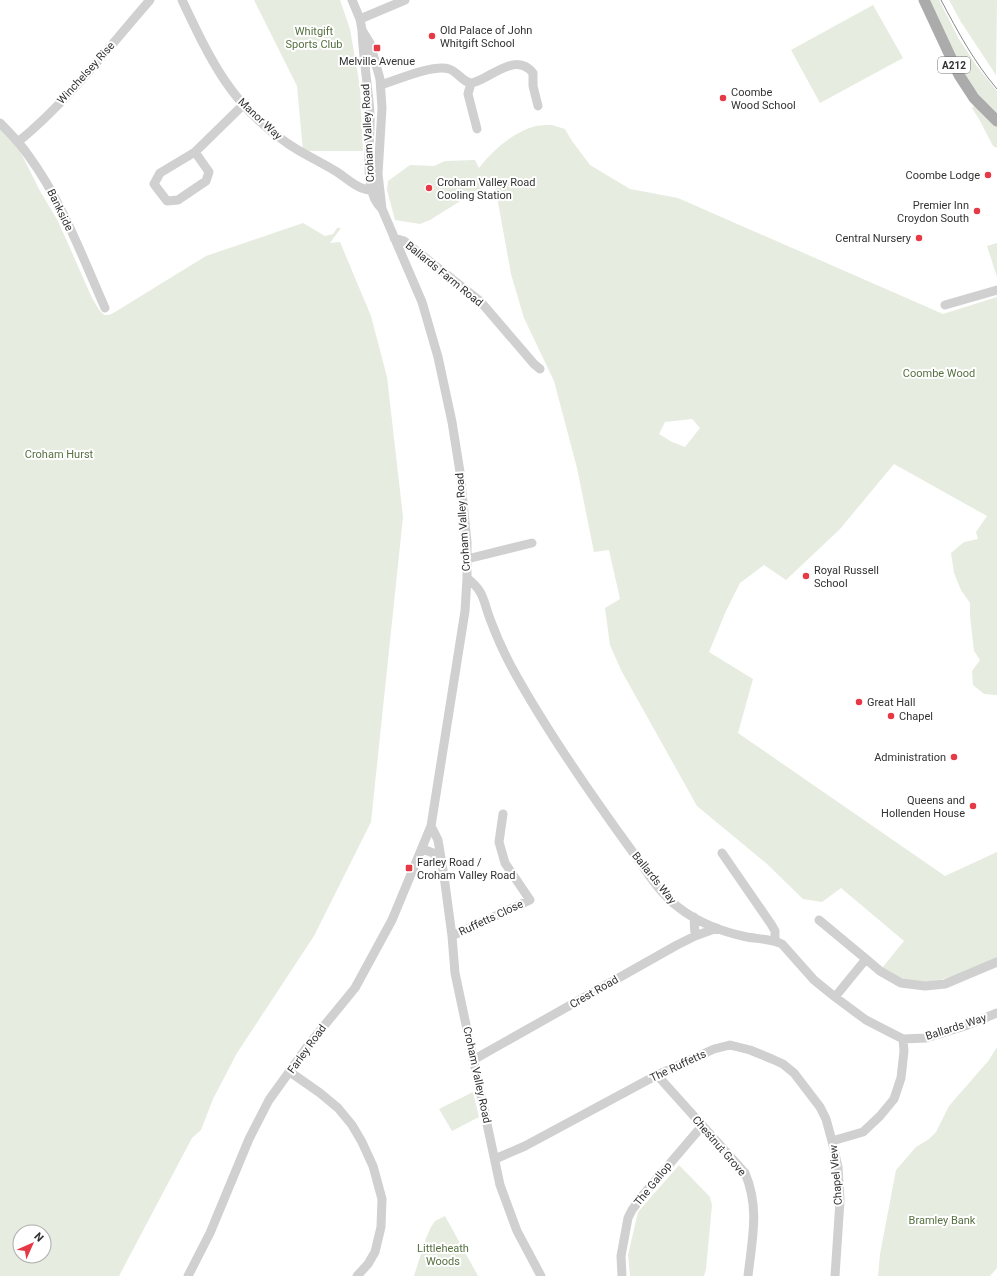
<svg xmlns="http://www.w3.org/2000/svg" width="997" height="1276" viewBox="0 0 997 1276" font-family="Roboto,sans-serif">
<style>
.green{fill:#e6ecdf;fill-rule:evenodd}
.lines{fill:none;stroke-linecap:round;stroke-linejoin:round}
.minor{stroke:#d0d0d0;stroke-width:9}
.major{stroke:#ababab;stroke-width:11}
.tram{stroke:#888;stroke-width:1}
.poi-dot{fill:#e63946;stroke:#fff;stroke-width:1.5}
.labels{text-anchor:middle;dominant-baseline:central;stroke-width:4;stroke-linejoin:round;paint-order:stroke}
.shield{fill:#fff;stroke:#707070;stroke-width:1}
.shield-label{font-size:10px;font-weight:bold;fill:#333}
.poi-label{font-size:11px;fill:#333;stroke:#fff;text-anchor:start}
.park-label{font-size:11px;fill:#56703f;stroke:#fff}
.street-label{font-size:11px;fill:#333;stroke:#fff}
</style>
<rect width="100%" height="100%" fill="#fff"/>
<!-- green -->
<path class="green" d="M254 0H340L350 29 360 87 363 151H303L297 86Z
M929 0H939L959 39 976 65 997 91V113C987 103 976 93 968 81 952 56 943 26 929 0Z
M949 0H997L996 75 961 22Z
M873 5 903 58 820 103 791 50Z
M975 105 997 125V148L993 146 979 119 972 108Z
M552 125 565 129 572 141 590 165 630 189 678 198 943 314 997 297V695L984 694 973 685 972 671 980 660 974 651 970 616V603L961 590 954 573 951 553 964 542 978 539 976 532 987 516 894 464 840 529 786 580 764 565 740 583 726 611 709 652 753 679 738 733 945 876 997 852V958C968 970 937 988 904 980 896 978 889 972 882 968L904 941 841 888 822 902 803 899 767 864 697 806 621 670 610 645 605 608 620 599 609 550 594 552 577 468 554 381 524 318 511 274 494 180 430 220 420 224 395 220 387 190 388 181 410 165 434 166 445 161 475 160 479 168C493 150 513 132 536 126 541 125 547 125 552 125ZM692 419 700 428 685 447 672 442 659 434 665 422Z
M0 126 17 145 40 191 58 221 92 298 100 311 104 315H109L115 312 206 256 303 223 325 236 333 234 337 228H341L330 243 340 242 371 316 387 377 403 517 371 822 314 936 237 1053 213 1099 201 1130 192 1138 119 1276H0ZM20 1232H44V1256H20Z
M997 243V277L987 246Z
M997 1047V1268L990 1276H878L880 1254 896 1170 916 1147 929 1139 936 1132 949 1106 989 1060Z
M473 1092 479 1117 452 1131 439 1109Z
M679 1165 710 1197 712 1205 706 1269 704 1276H630L628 1255 638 1212Z
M445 1216 478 1276H414L426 1238 431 1227 435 1221Z"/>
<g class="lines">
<!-- minor -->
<path class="minor" d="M182 0C210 59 231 105 287 143 301 153 317 160 332 169 350 179 358 193 380 190
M352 0 360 19 362 30 370 43 380 79 382 108 378 174 382 209
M360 19 405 0
M471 83 468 94 477 129
M381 85C397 80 433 64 449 69 457 71 463 83 472 83 476 82 480 80 484 78 500 70 519 55 533 73V86L538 106
M0 123C10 133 20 143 28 155 62 201 82 256 105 308
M18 142C68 101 108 48 150 0
M195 152 160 173 154 184 167 201 178 200 206 181 209 172 195 152 243 105
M394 238 404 241 480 301 534 364 540 369
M945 305 997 290
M467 559 532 543
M467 578C484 591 483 600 490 619 496 635 503 651 511 666 546 730 589 792 632 851 646 870 659 893 678 907 697 922 723 932 747 937 759 939 771 939 782 944L814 980 835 997 866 1020 903 1039 926 1038 965 1026 997 1013
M431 826 438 840 444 876 452 936 455 973 500 1185 517 1231 541 1276
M423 849 433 853 441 864
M722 853 771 924 775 931V941
M694 917 695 936
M819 920 866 959
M452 936 530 900 505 863 499 842 503 814
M835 997 866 959 880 971 901 983 925 986 945 984 997 962
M473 1060 677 945 695 936 717 928
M290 1072 320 1093 338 1108 352 1125 362 1142 373 1166 382 1199 381 1227 375 1252 368 1264 357 1276
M657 1075 745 1173C760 1208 752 1240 748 1276
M495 1159 525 1146 657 1075 714 1049 730 1045 750 1050 772 1059 783 1064 794 1073 820 1107 826 1119 832 1141
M188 1276 210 1233 249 1139 269 1100 310 1043 355 988 392 920 431 826 465 611 467 578V542L460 472 452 422 438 357 422 302 382 209C376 203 372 195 371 187 366 164 371 137 370 113 368 85 363 58 362 30
M622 1276 621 1256 628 1218 632 1210 643 1195 702 1126
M835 1276 840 1201 838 1167 832 1141 863 1132 880 1116 894 1099 901 1078 904 1051 903 1039"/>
<!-- major -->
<path class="major" d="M924 0 959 75 974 98 997 121"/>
<!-- tram -->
<path class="tram" d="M941 0C958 32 974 62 997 89"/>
</g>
<!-- markers -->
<g class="poi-dot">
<circle cx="432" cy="36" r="4"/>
<rect x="373" y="44" width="8" height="8" rx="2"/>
<circle cx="723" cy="98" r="4"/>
<circle cx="988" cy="175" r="4"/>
<circle cx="429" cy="188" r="4"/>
<circle cx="977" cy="211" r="4"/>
<circle cx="919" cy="238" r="4"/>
<circle cx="806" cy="576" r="4"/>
<circle cx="859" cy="702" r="4"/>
<circle cx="891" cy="716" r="4"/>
<circle cx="954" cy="757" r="4"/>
<circle cx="973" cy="806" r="4"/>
<rect x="405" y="864" width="8" height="8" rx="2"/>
</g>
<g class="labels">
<!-- shield labels -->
<rect class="shield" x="938" y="57" width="32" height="16" rx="3"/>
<g class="shield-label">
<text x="954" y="65">A212</text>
</g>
<!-- poi labels -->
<g class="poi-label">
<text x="440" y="30">Old Palace of John<tspan x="440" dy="13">Whitgift School</tspan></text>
<text x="377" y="61" text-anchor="middle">Melville Avenue</text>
<text x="731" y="92">Coombe<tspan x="731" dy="13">Wood School</tspan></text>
<text x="980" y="175" text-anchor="end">Coombe Lodge</text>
<text x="437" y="182">Croham Valley Road<tspan x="437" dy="13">Cooling Station</tspan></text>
<text x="969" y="205" text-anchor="end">Premier Inn<tspan x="969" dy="13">Croydon South</tspan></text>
<text x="911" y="238" text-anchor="end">Central Nursery</text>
<text x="814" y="570">Royal Russell<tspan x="814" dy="13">School</tspan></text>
<text x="867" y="702">Great Hall</text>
<text x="899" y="716">Chapel</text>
<text x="946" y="757" text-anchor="end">Administration</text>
<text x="965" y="800" text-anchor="end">Queens and<tspan x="965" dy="13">Hollenden House</tspan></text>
<text x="417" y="862">Farley Road /<tspan x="417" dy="13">Croham Valley Road</tspan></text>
</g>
<!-- park labels -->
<g class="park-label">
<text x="314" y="31">Whitgift<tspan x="314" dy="13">Sports Club</tspan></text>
<text x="939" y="373">Coombe Wood</text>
<text x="59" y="454">Croham Hurst</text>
<text x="942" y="1220">Bramley Bank</text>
<text x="443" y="1248">Littleheath<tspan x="443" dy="13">Woods</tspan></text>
</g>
<!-- street labels -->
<g class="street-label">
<text transform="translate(86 73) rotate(-48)">Winchelsey Rise</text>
<text transform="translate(260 119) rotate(43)">Manor Way</text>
<text transform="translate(368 133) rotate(-93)">Croham Valley Road</text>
<text transform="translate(60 210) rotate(64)">Bankside</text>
<text transform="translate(444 274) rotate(39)">Ballards Farm Road</text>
<text transform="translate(463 522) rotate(-94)">Croham Valley Road</text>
<text transform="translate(654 878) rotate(51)">Ballards Way</text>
<text transform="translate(491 918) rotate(-25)">Ruffetts Close</text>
<text transform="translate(594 992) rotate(-30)">Crest Road</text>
<text transform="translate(956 1027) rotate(-18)">Ballards Way</text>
<text transform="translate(307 1049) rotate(-54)">Farley Road</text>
<text transform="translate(678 1066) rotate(-25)">The Ruffetts</text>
<text transform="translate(477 1075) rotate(78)">Croham Valley Road</text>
<text transform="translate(719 1146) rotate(49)">Chestnut Grove</text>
<text transform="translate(836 1175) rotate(-95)">Chapel View</text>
<text transform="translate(653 1184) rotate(-51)">The Gallop</text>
</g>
</g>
<!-- north arrow -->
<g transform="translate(32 1244) rotate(45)"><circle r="19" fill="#ffffff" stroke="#adadad"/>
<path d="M0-3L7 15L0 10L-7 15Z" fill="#e63946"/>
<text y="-6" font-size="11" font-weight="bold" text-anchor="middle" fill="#333333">N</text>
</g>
</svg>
